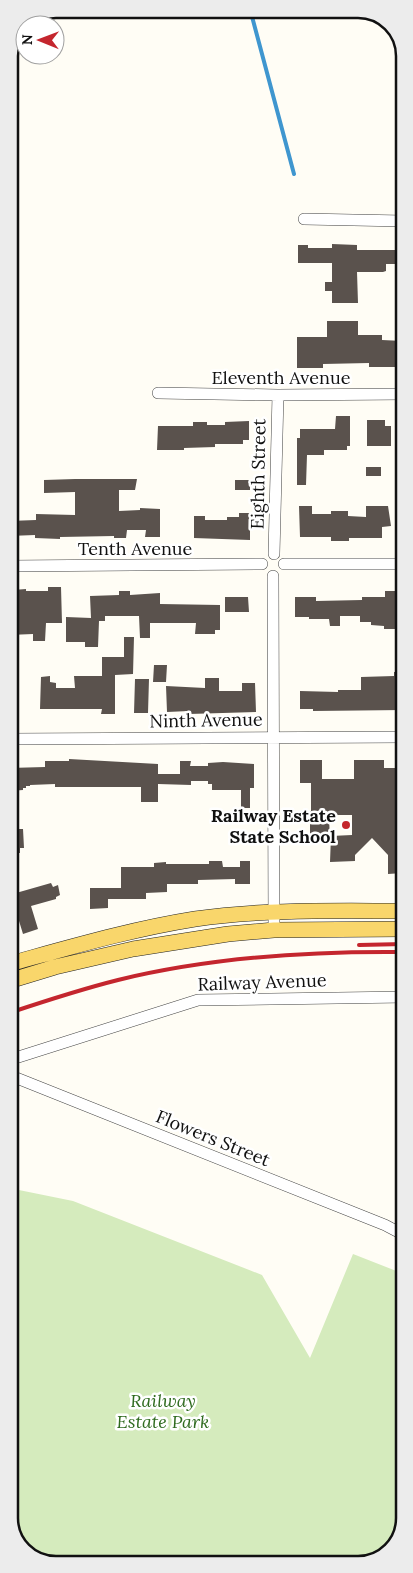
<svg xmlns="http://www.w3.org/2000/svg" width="413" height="1573" viewBox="0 0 413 1573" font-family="Lora,serif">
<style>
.green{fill:#d5ebbd}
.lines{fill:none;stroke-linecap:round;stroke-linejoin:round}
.stream{stroke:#3f96cf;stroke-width:4}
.building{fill:#5a524d}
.minor-casing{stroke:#444;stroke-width:12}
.major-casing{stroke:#222;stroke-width:16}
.minor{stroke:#fff;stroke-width:11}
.major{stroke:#f9d66b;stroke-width:15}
.rail{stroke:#c4262e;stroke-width:4}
.poi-dot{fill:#c4262e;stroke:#fff;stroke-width:2}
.labels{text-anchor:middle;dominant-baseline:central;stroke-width:5;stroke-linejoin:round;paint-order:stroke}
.street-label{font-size:18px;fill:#111;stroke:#fff}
.poi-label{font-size:18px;font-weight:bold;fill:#111;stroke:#fff;text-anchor:end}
.park-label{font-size:18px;font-style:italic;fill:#2f6b1f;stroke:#fff}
.rim{fill:none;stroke:#111;stroke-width:2.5}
</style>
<rect width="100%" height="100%" fill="#fffdf5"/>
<!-- green -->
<path class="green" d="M9 1188 73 1201 262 1275 310 1358 353 1254 404 1274V1518L394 1546 367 1563 50 1564 24 1553 10 1527Z"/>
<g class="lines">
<!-- stream -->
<path class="stream" d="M250 9 294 174"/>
</g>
<!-- building -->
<path class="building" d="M332 244 357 245V250H403V264H386V271L383 272H357L358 303H332V291H325V282H332V263H298V245H308V248H332Z
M327 321H358V335H382V340L403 341 404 367H369V363L323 364V368H297V337H327Z
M336 416H350V446H347V450H324V455H307L306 485H297V438H300V429H335Z
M367 420H385V426H391V446H367Z
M249 421V440H243V444H215V447L184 448V450H157L158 426H193V422H207V425H225V422Z
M366 467H381V476H366Z
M75 479H137L135 490H119V511L140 510V508L160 509V537H145L146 530H127L126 538H114V536L60 537V539L35 538V535L9 536V521L36 520V514L75 515V492L44 493V480Z
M235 480H250V490H235Z
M299 506H312V514H331V511H348V516L366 517V506H388L391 526 382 527V538H349V541H331V537H300Z
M239 513H250V540L194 538V516H205V520H227V517H239Z
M48 587H61L62 623H46L45 641H33V634L9 635V624H13V590L26 589V591H48Z
M119 591H130V595L160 593V604L220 605V630H215V634H195L196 623H150V638H140L139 616H105V621H99L98 647H85V642H66V617L91 618 90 596 119 595Z
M385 591H403V625H399V629H384V626L371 625V622H360V616H340V626H330L329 619H309V617H295V597H316V601L362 600V597H385Z
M225 597H248L249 612H225Z
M124 637H134L133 674 115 675V714H101L102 709H40L41 677 50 676V682L56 683V688H75L74 676H102V657H124Z
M154 665H167L166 682H153Z
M404 671V710L313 711V709H300V691L338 692V690H361V677L394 676V672Z
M205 678H219V691H242V683H255L256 712 189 714V711L167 712 166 686 205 688Z
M135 679H149L148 713H134Z
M69 759 158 764V774H180V761H191L190 766H208V763L223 762 254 764V788H250V808H241V790H212V784H208V781H191V785L158 784V802H141V787H55V784L30 785V786H26V788H23V790L9 791V768L45 767V761H69Z
M300 760H322V779H354V760H384V768H404L403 873 388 874V855L372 838 355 855V861L330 862 331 836 352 835V815H329L330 843 310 842V823L304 824V812L311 811V783H300Z
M9 829H23L24 848H20V853H9Z
M209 861H222L223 867H240V861H250V884H235V879L198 880V884H167V892L146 893V899H108V908L90 909V888H121V867H154V863L166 862V864H209Z
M51 883 53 887 58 885 60 895 56 897V899L31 906 38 929 23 934 16 911 11 912 9 895Z"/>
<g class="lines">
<defs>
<path id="minor" d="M304 219 403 221
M158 393 278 395 404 394
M274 554 278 395
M284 564H404
M9 566 262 564
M273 576 274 930
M9 739 404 737
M9 1060 198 1000 404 997
M9 1075 385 1225 404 1235"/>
<path id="major" d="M9 964C71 947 132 929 195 919 264 909 334 911 404 911
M9 981 55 967 133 949 228 934 274 930 404 929"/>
</defs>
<!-- minor casing -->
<use href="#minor" class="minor-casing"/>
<!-- major casing -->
<use href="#major" class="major-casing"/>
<!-- minor -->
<use href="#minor" class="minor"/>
<!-- major -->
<use href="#major" class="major"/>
<!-- rail -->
<path class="rail" d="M359 945 404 944
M9 1013C45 1001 82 989 118 980 212 957 308 951 404 952"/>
</g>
<!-- markers -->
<circle class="poi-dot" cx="346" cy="825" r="5"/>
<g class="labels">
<!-- street labels -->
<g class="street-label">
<text x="281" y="377">Eleventh Avenue</text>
<text transform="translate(258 474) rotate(-89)">Eighth Street</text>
<text x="135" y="548">Tenth Avenue</text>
<text transform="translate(206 720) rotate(-1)">Ninth Avenue</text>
<text transform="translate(262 982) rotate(-2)">Railway Avenue</text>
<text transform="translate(213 1138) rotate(22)">Flowers Street</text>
</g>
<!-- poi labels -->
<g class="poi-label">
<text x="336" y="815">Railway Estate<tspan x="336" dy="21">State School</tspan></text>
</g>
<!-- park labels -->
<g class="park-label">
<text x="163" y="1400">Railway<tspan x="163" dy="21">Estate Park</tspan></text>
</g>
</g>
<!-- crop -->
<path d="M0 0H413V1573H0ZM56 18H358A38 38 0 0 1 396 56V1518A38 38 0 0 1 358 1556H56A38 38 0 0 1 18 1518V56A38 38 0 0 1 56 18Z" fill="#ececec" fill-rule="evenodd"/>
<path class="rim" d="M56 18H358A38 38 0 0 1 396 56V1518A38 38 0 0 1 358 1556H56A38 38 0 0 1 18 1518V56A38 38 0 0 1 56 18Z"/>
<!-- north arrow -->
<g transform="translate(40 40) rotate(271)"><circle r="24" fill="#ffffff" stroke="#a0a0a0"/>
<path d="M0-4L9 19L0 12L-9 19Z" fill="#c4262e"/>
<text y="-8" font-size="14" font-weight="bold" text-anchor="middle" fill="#111111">N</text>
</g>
</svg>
